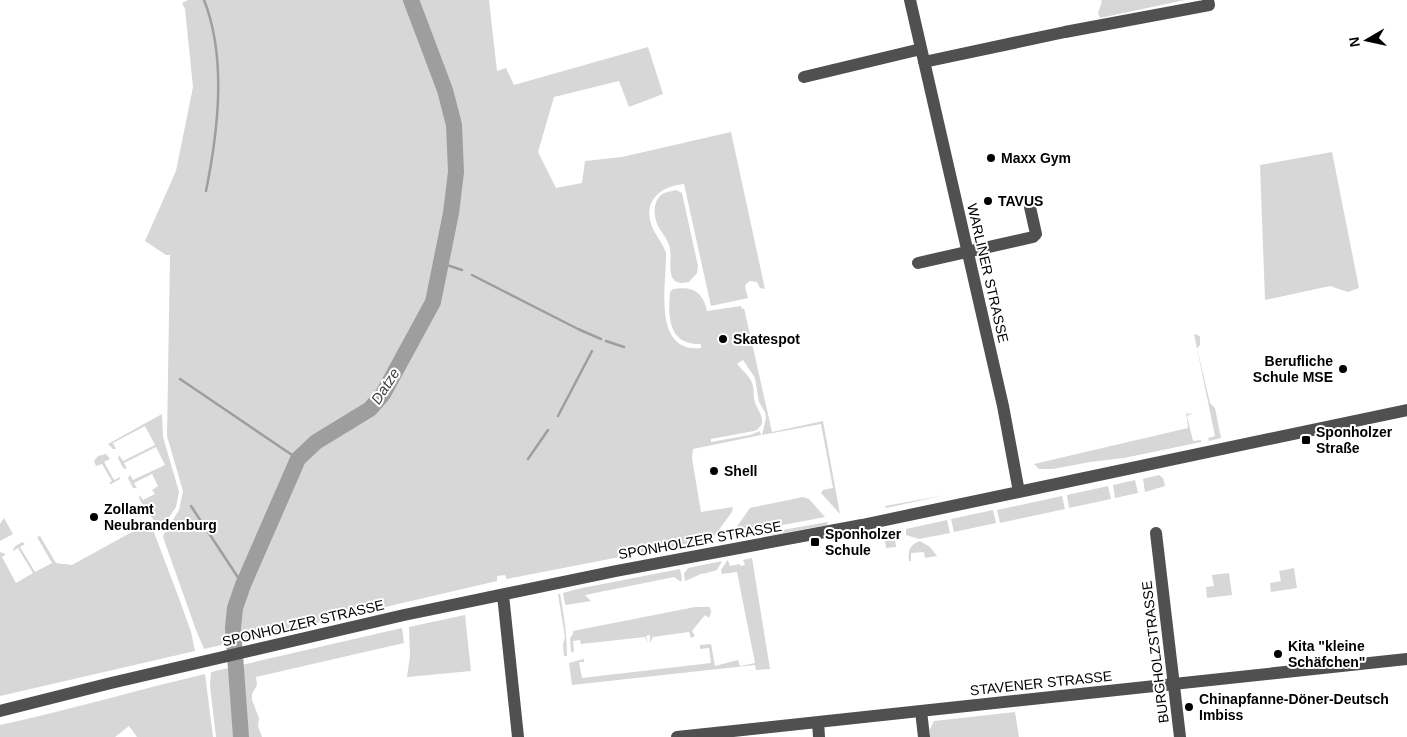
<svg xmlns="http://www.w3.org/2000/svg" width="1407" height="737" viewBox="0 0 1407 737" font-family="Helvetica,sans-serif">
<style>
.green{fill:#d7d7d7}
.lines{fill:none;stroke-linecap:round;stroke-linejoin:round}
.stream{stroke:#9e9e9e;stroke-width:2.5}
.river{stroke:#9e9e9e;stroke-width:16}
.minor{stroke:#505050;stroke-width:12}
.poi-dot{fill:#000;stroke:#fff;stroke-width:2}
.labels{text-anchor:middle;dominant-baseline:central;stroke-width:4;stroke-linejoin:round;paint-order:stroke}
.poi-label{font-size:14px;font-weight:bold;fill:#000;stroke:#fff;text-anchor:start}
.street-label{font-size:14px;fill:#000;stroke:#fff}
.water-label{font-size:15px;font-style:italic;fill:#3f3f3f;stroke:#fff}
</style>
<rect width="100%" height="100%" fill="#fff"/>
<!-- green -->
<path class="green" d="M188 0H489L497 71 506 68 514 85 648 47 663 94 629 107 619 81 554 97 538 152 556 188 582 183 585 161 622 157 731 132 765 289 760 288 757 282 750 281 746 284 745 287 748 298 711 306 684 184C660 186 641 202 653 229 657 237 663 244 666 253 667 282 651 353 701 348V344C668 345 668 317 670 292L673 289C693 286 703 292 707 311L741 306 742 309 744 308 772 432 823 421 840 514 821 493 823 490 833 488 821 424 762 435 766 418 765 412 759 402 755 378 743 360 737 364C743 371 751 377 753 386 754 391 753 397 755 402 757 410 763 414 762 424L757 430 754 431 711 439V442L750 435 760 431 761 435 693 449 692 458 701 512 733 507 732 512 712 539 507 579 505 575 497 576V581L204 649 196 630 163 537 164 534 179 510 183 491 167 436 170 255H166L145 241 176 171 193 87 185 9 182 3Z
M1100 0H1185L1100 18 1098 13 1102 1Z
M1332 152 1359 288 1348 292 1330 286 1265 300 1260 165Z
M676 190 682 193 698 266 697 273 689 282C684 283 678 284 674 280 667 271 673 256 669 245 667 239 663 234 659 228 653 218 652 199 664 193 668 192 672 191 676 190Z
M1194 334 1200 336V345L1197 348 1210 403 1215 408 1221 438 1209 441 1208 438 1215 436Z
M1186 411 1187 414 1193 413 1187 416 1193 441 1201 440V442L1124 458 1090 462 1053 469H1039L1034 464 1188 428Z
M162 414 163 437 179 492 176 507 161 529C157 526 142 504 139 498L140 495 143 500 155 494 152 490 158 486 152 474 134 483 137 488H133L128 478 130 475 133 480 165 465 156 447 124 463 127 469 123 468 118 458 119 455 123 461 155 445 145 426 113 443 116 449H113L108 444Z
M106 454 110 459 104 462 114 480 120 477V479L111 484 109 483 112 481 102 464 96 466 94 461 98 456Z
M1159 475 1163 478 1165 486 1145 492 1143 479Z
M1135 480 1138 493 1115 498 1113 485Z
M1108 486 1111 499 1069 508 1067 495Z
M946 495 886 508 885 506Z
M1062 496 1065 509 1000 523 997 510Z
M803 497 809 499 825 517 731 535 750 508Z
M993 510 996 523 954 532 951 519Z
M4 518 13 534 0 541V524Z
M947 520 950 533 919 539 906 535V529Z
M150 522 180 601 191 632 195 651 0 696V552L6 554 2 557 16 583 33 573 18 548 13 551 14 547 22 542 25 544 20 547 35 572 52 563 37 537 40 536 56 563 72 565Z
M828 522 827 525 772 535 771 532Z
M894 531 896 547 886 548 884 533Z
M920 541 930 547 937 556 925 558 924 552 911 553V561H909C908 551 909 545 920 541Z
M752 558 770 669 756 670 755 665 572 685 569 663 584 659V662H579L582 678 711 663 709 648 700 649V645L711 644 715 666 738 660 740 666 755 663 737 572 722 574 721 570 727 561 728 560 730 566 740 564V566L745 565 743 560Z
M722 561 717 570 703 574V573L685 581 684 574 688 568Z
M1294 568 1297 588 1271 592 1270 583 1281 581 1279 571Z
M680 569 682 579 681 582 674 577 585 595 591 601 566 605 565 604 563 593 577 589Z
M1229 573 1232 595 1207 598 1206 587 1214 586 1212 575Z
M558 594H560C564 615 567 634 567 656H564L563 645 565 637Z
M695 607H710L711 612 709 618 705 615 692 631 695 636 691 638 689 632 653 637 650 643V635L646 636 648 643 645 637 581 644 580 640 573 641 574 651 572 653 571 651 570 638 573 634V631Z
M465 615 471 671 407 677 410 656 409 627Z
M402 628 404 643 256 677 257 685 252 694V700L259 718 258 726 262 737H216L210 686 211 672Z
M205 674 213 737H137L129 726 115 737H0V725C69 710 137 690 205 674Z
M1015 712 1019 737H930V729L934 721Z"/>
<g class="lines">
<!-- stream -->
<path class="stream" d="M204 0C227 58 218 132 206 191
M441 263 462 270
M472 275 578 329 601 339
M606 341 624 347
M180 379 298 459
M558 416 592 351
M528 459 548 430
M191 506 243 585"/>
<!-- river -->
<path class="river" d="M241 737 233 628 235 608 243 585 298 459 316 442 370 409 383 394 433 302 451 213 456 172 454 125 445 90 411 0"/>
<!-- minor -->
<path class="minor" d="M910 0 1003 406 1019 492
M924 62 1065 32 1209 5 1208 0
M804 77 921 49
M918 263 1033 237 1036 234 1030 207
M1156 533 1180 737
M503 595 518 737
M0 711 111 683 404 615 616 571 862 525 1407 410
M921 711 924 737
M818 722 819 737
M677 737 1407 659"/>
</g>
<!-- markers -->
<g class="poi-dot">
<circle cx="991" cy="158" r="5"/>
<circle cx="988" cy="201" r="5"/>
<circle cx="723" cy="339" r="5"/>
<circle cx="1343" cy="369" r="5"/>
<rect x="1301" y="435" width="10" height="10" rx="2.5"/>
<circle cx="714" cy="471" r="5"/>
<circle cx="94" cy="517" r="5"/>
<rect x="810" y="537" width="10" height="10" rx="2.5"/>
<circle cx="1278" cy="654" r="5"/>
<circle cx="1189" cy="707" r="5"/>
</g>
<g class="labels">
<!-- poi labels -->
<g class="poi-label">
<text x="1001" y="158">Maxx Gym</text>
<text x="998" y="201">TAVUS</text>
<text x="733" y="339">Skatespot</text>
<text x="1333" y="361" text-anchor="end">Berufliche<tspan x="1333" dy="16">Schule MSE</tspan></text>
<text x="1316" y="432">Sponholzer<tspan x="1316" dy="16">Straße</tspan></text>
<text x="724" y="471">Shell</text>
<text x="104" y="509">Zollamt<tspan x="104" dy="16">Neubrandenburg</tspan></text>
<text x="825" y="534">Sponholzer<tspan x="825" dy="16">Schule</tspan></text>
<text x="1288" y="646">Kita "kleine<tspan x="1288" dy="16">Schäfchen"</tspan></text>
<text x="1199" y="699">Chinapfanne-Döner-Deutsch<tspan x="1199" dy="16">Imbiss</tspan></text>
</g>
<!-- street labels -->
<g class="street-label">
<text transform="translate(988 273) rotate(77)">WARLINER STRASSE</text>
<text transform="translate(700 540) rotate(-10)">SPONHOLZER STRASSE</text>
<text transform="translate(303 623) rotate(-13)">SPONHOLZER STRASSE</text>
<text transform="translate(1155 652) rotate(-97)">BURGHOLZSTRASSE</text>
<text transform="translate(1041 683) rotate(-6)">STAVENER STRASSE</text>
</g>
<!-- water labels -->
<g class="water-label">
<text transform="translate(385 386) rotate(-57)">Datze</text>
</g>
</g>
<!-- north arrow -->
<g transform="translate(1367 40) rotate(261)" stroke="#ffffff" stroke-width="4" paint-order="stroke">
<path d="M0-4L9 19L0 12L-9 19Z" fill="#000000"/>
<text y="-8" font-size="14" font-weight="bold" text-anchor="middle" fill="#000000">N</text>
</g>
</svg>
